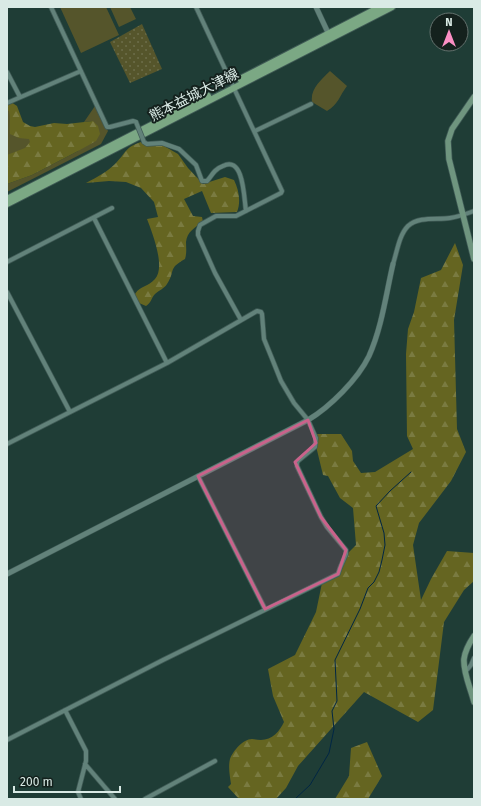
<svg xmlns="http://www.w3.org/2000/svg" width="481" height="806" viewBox="0 0 481 806" font-family="'Fira Sans','Noto Sans JP',sans-serif">
<style>
.grass{fill:#55552b}
.forest{fill:url(#forest-firs)}
.park{fill:url(#park-dots)}
.lines{fill:none;stroke-linecap:round;stroke-linejoin:round}
.stream{stroke:#002644;stroke-width:1}
.minor-casing{stroke:#405b56;stroke-width:5.5}
.tertiary-casing{stroke:#405b56;stroke-width:6}
.secondary-casing{stroke:#405b56;stroke-width:7}
.primary-casing{stroke:#405b56;stroke-width:8}
.minor{stroke:#62827a;stroke-width:4}
.tertiary{stroke:#62827a;stroke-width:5}
.secondary{stroke:#6f957f;stroke-width:5.5}
.primary{stroke:#7ba884;stroke-width:6}
.minor-bridge-casing{stroke:#405b56;stroke-width:5.5;stroke-linecap:butt}
.minor-bridge{stroke:#62827a;stroke-width:4}
.marked{fill:#ca628b;fill-opacity:0.2;stroke:#ca628b;stroke-width:3;stroke-linejoin:round}
.labels{text-anchor:middle;dominant-baseline:central;stroke-width:4;stroke-linejoin:round;paint-order:stroke}
.street-label{font-size:14px;fill:#d9eae5;stroke:#14211d}
</style>
<defs>
<pattern id="forest-firs" width="22" height="20" patternUnits="userSpaceOnUse"><rect width="22" height="20" fill="#656521"/><path d="M5 1l3.5 6h-7zM16 11l3.5 6h-7z" fill="#7a7b41"/></pattern>
<pattern id="park-dots" width="8" height="8" patternUnits="userSpaceOnUse"><rect width="8" height="8" fill="#55552b"/><path d="M2 2h.1M6 6h.1" fill="none" stroke="#6d6e4a" stroke-width="1.8" stroke-linecap="round"/></pattern>
</defs>
<rect width="100%" height="100%" fill="#1f3d36"/>
<!-- grass -->
<path class="grass" d="M60 7H106L119 35 81 53Z
M110 7H130L136 19 119 27Z
M330 71 347 86C340 95 338 105 327 111L312 102C310 89 321 80 330 71Z
M95 106 108 131 101 144 7 192V184L32 175 78 151 93 121 84 122Z
M7 107 14 117 38 138 7 166Z"/>
<!-- forest -->
<path class="forest" d="M11 102 17 106 23 122 30 126 35 127 54 123 67 124 93 121 98 126 100 134 96 141 78 151 32 175 7 184V155L25 148 30 142 29 139 19 138 10 134C9 127 11 118 9 111L7 110V103Z
M141 142 146 146H164L178 154 188 168 203 184 225 177 234 180C239 190 241 202 237 212L211 213 202 191 184 199 193 216 202 217 203 222C195 227 187 232 186 242 186 248 187 252 185 259 167 269 176 271 167 284 164 289 159 290 155 294 151 298 152 302 146 306L139 303 135 294C141 285 148 287 155 279 166 267 152 232 147 219L158 217 154 202 141 188 126 182 109 181 86 183C97 177 107 172 115 164 126 153 125 147 141 142Z
M455 243 463 265 454 320 457 429 466 452 451 481 419 523 413 545 421 600 431 579 447 551 474 553V581L464 590 444 622 433 710 418 722 364 692 298 766 286 788 276 799H239L228 787 231 784C230 777 228 767 230 759 233 751 243 739 252 739 255 739 258 740 261 740 272 740 280 731 284 722L273 696 268 669 295 655 316 612 322 583 339 576 347 554 356 545 353 508 340 498 328 476 323 475 316 446 317 439 316 434H341L352 451 353 461 361 473 375 472 413 449 407 436 406 354 408 329 414 312 421 278 441 270Z
M367 742 382 776 368 799H335L349 776 351 748Z"/>
<!-- park -->
<path class="park" d="M142 24 162 69 130 83 110 42Z"/>
<g class="lines">
<!-- stream -->
<path class="stream" d="M295 799 310 785 329 753 334 729 332 711 337 701 335 660 360 609 368 588 374 582 379 572 382 560 385 545 384 533 376 506 390 491 411 472"/>
<defs>
<path id="minor" d="M51 7 107 127H110L133 121 136 122
M196 7 282 191 281 193 236 216H216L200 225 198 231V235L215 273 241 320
M7 72 20 97
M7 103 81 71
M255 131 311 104
M144 142 147 144 162 143 179 149 196 165 202 181H207C210 178 212 174 215 171 217 169 220 167 223 166 244 155 244 199 246 211
M94 218 167 363
M7 262 112 208
M393 264C397 252 399 235 408 226 419 216 437 220 450 218 458 217 466 214 474 211
M7 292 70 412
M7 444 167 363 257 311 261 312 262 314 264 339 273 361 281 381 294 403 308 420 316 438 315 447 299 460 297 462V466L321 517 327 527 346 550V554L340 568 338 574 163 660 7 740
M198 476 265 609
M466 671 471 665 474 658
M65 710 86 751V761L78 792 81 799
M85 764 115 799
M145 799 215 761"/>
<path id="tertiary" d="M316 7 330 37
M7 574 308 420C330 407 358 379 369 356 382 327 386 294 393 264"/>
<path id="secondary" d="M474 97 452 129 448 141 449 159 474 259
M474 636C470 642 465 651 464 659 463 673 471 689 474 702"/>
<path id="primary" d="M240 79 380 7
M7 199 208 96
M7 204 392 7"/>
</defs>
<!-- minor casing -->
<use href="#minor" class="minor-casing"/>
<!-- tertiary casing -->
<use href="#tertiary" class="tertiary-casing"/>
<!-- secondary casing -->
<use href="#secondary" class="secondary-casing"/>
<!-- primary casing -->
<use href="#primary" class="primary-casing"/>
<!-- minor -->
<use href="#minor" class="minor"/>
<!-- tertiary -->
<use href="#tertiary" class="tertiary"/>
<!-- secondary -->
<use href="#secondary" class="secondary"/>
<!-- primary -->
<use href="#primary" class="primary"/>
<defs>
<path id="minor-bridge" d="M136 122 144 142"/>
</defs>
<!-- minor-bridge casing -->
<use href="#minor-bridge" class="minor-bridge-casing"/>
<!-- minor-bridge -->
<use href="#minor-bridge" class="minor-bridge"/>
</g>
<!-- marked area -->
<path class="marked" d="M308 420 316 443 295 462 321 517 346 550 338 574 265 609 198 476Z"/>
<g class="labels">
<!-- street labels -->
<g class="street-label">
<text transform="translate(194 95) rotate(-27)">熊本益城大津線</text>
</g>
</g>
<!-- border -->
<rect width="481" height="806" fill="none" stroke="#d9eae5" stroke-width="16"/>
<!-- north arrow -->
<g transform="translate(449 32)"><circle r="19" fill="#14211d" stroke="#63716d"/>
<path d="M0-3L7 15L0 10L-7 15Z" fill="#fb8fc4"/>
<text y="-6" font-size="11" font-weight="bold" text-anchor="middle" fill="#d9eae5">N</text>
</g>
<!-- scale -->
<path d="M14 786v6h106v-6" fill="none" stroke="#d9eae5" stroke-width="2"/>
<text x="20" y="786" font-size="12" fill="#d9eae5" stroke="#14211d" stroke-width="3" paint-order="stroke">200 m</text>
</svg>
